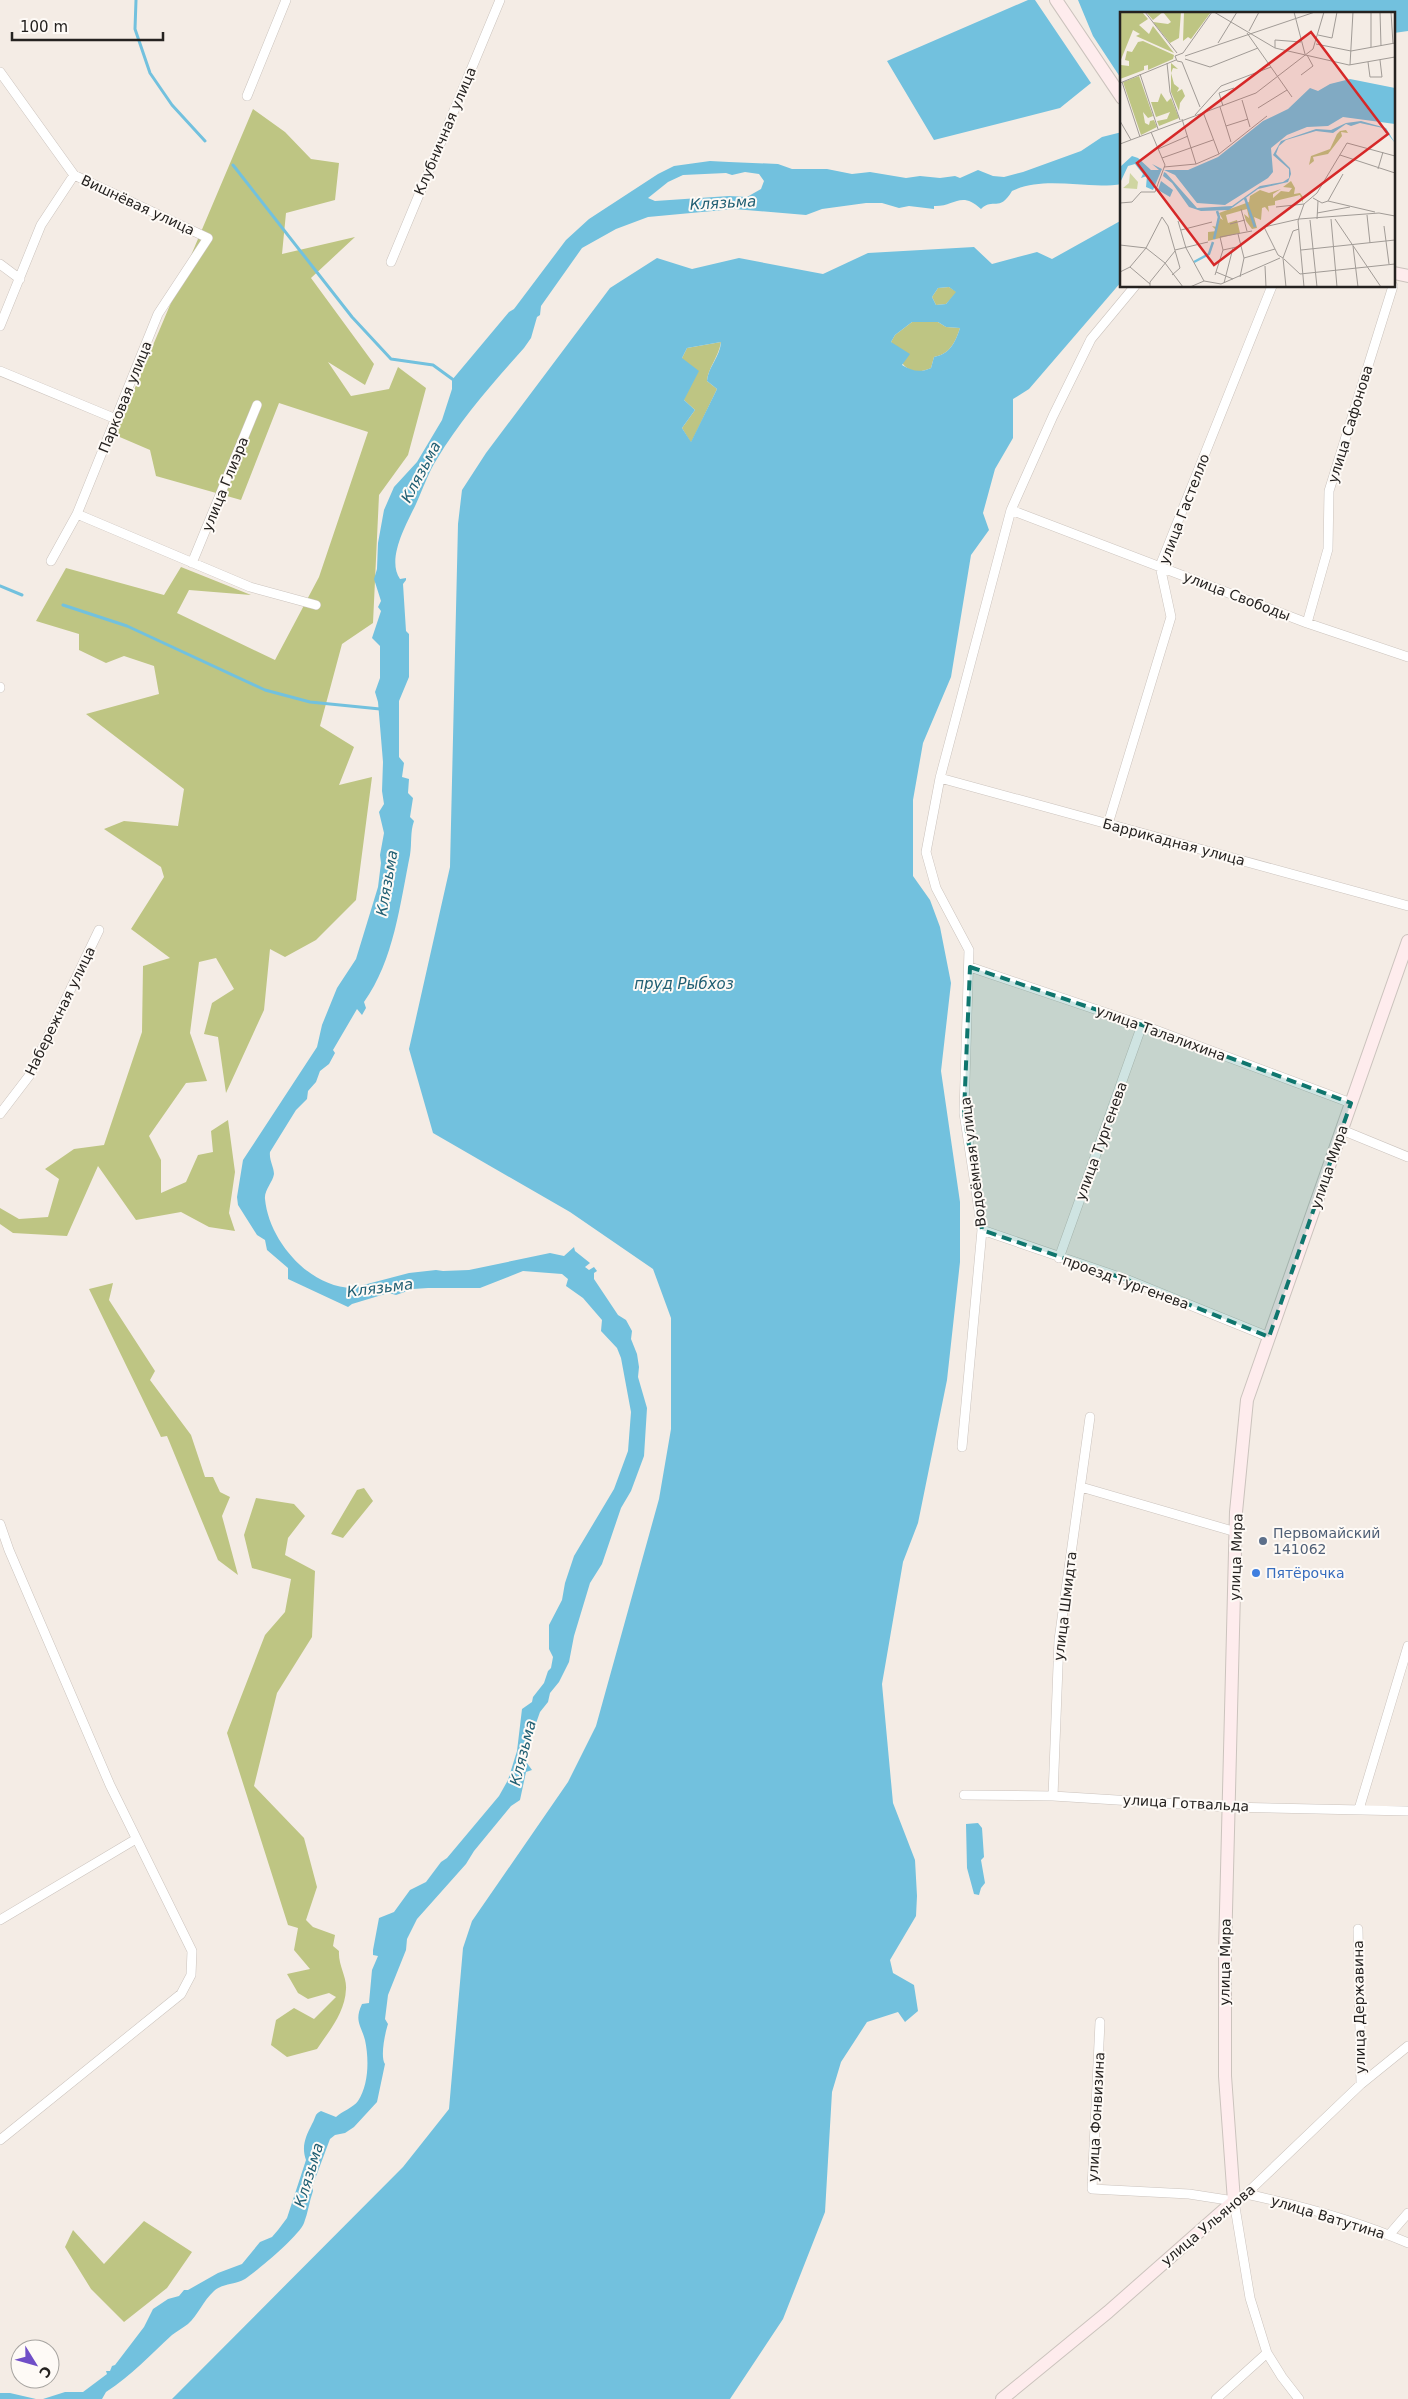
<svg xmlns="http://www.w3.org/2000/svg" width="1408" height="2399" viewBox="0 0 1408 2399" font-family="'DejaVu Sans',sans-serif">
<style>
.forest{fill:#bec583}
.water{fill:#72c1de;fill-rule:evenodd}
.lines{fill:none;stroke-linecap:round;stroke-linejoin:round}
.stream{stroke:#72c1de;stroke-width:3}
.street-casing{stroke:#cbc3bd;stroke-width:10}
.secondary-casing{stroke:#cbc3bd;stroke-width:14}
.street{stroke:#fff;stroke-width:9}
.secondary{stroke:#feeced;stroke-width:12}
.marked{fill:#0f766e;fill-opacity:0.2;stroke:#0f766e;stroke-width:4;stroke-dasharray:10 6;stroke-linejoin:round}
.service-dot{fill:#5c6f8a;stroke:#fefaf6;stroke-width:2}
.shop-dot{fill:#3f7fe0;stroke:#fefaf6;stroke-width:2}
.labels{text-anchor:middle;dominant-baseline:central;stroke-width:4;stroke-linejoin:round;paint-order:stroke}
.street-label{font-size:14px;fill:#252220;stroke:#fefaf6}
.service-label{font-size:14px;fill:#4e5e75;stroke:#fefaf6;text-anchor:start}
.shop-label{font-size:14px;fill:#366cbe;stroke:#fefaf6;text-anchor:start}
.water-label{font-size:15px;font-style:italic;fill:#205f73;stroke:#fefaf6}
.inset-river{fill:none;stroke:#72c1de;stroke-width:2.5}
.inset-road{fill:none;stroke:#a19b96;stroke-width:1}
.view{fill:#d62828;fill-opacity:0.15;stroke:#d62828;stroke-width:2.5}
.inset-edge{fill:none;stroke:#252220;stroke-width:2.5}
</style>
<rect width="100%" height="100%" fill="#f4ece5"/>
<!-- forest -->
<path class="forest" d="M253 109 285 132 311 159 339 163 335 200 286 213 282 254 355 237 311 278 374 364 365 385 328 362 351 396 389 389 398 367 426 388 408 455 379 495 373 623 342 644 320 726 354 747 339 785 372 777 356 900 316 940 285 957 270 949 264 1010 226 1093 218 1037 204 1034 212 1003 234 989 216 958 199 962 190 1033 207 1081 186 1083 149 1136 161 1160V1193L186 1182 198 1155 213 1152 211 1131 228 1120 235 1172 229 1213 235 1231 209 1227 181 1212 136 1220 98 1166 67 1236 13 1233 0 1224V1208L19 1219 48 1217 59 1179 45 1169 74 1149 104 1145 142 1032 143 966 170 958 131 929 164 877 161 867 104 829 124 821 178 826 184 789 86 714 159 694 154 666 124 656 106 663 79 650V634L36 621 66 568 164 595 181 567 251 595 189 590 177 613 275 660 319 577 368 432 279 403 241 500 156 476 150 450 115 435Z
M949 287 957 292 946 304 936 305 932 297 938 288Z
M912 322H938L946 327 960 328C955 343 950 354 934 357L931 368C906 379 900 361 891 342L895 335Z
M721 342C718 359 708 367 707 381L717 389 691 443 682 428 695 410 684 400 682 358 687 348Z
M113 1283 109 1300 155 1371 150 1380 191 1435 205 1477H213L220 1492 230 1497 222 1516 238 1575 218 1560 167 1436 161 1437 89 1289Z
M364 1488 373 1501 343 1538 331 1534 357 1490Z
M256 1498 294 1504 305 1516 288 1538 285 1555 315 1571 312 1637 277 1693 254 1786 304 1838 317 1887 306 1920 313 1927 335 1935 333 1946 339 1951C338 1965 347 1977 346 1989 345 2013 329 2031 317 2049L287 2057 271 2045 276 2020 294 2008 314 2019 336 1997 329 1993 308 1999 298 1993 287 1974 310 1969 294 1950 298 1928 288 1925 227 1733 265 1635 285 1612 291 1579 252 1568 244 1535Z
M144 2221 192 2252 167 2288 124 2322 91 2289 65 2247 73 2230 104 2264Z"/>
<!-- water -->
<path class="water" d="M1028 0H1035L1091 83 1060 108 934 140 887 61Z
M1078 0H1408V31L1394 33V14H1122V80L1093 36Z
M1122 132V184C1086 190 1046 175 1012 191 999 213 993 197 981 209 961 190 954 207 934 206V209L909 206 899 208 882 203H866L822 209 806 215 734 209 648 217 616 229 582 248 541 306 540 315 537 317 531 338 524 348C493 383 461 419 437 459 428 473 423 489 416 504 407 523 386 559 400 579L406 578V580L403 584 406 631 409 634V677L399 701V757L404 763 402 777 409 779 408 793 413 798 410 817 414 821C410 832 412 843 410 855 400 904 394 960 364 1002L366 1008 362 1015 357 1009 333 1050 335 1053 329 1064 320 1071 316 1082 308 1091 307 1099 296 1110 270 1152C269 1160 274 1167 274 1174 273 1182 264 1190 265 1199 269 1241 309 1287 352 1288L409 1273 436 1270 443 1271 469 1270 550 1253 564 1256 574 1247 575 1251 590 1263 585 1267 589 1270 594 1267 597 1271 594 1273V1279L618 1315 626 1320 632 1331 631 1339 637 1354 639 1367 638 1377 647 1408 644 1456 631 1491 621 1508 602 1564 590 1583 574 1636 569 1662 559 1682 550 1693 548 1702 540 1712 529 1743 527 1763 532 1770 526 1772 520 1800 511 1806 474 1851 466 1864 417 1919 407 1939 406 1950 388 1995 385 2019 388 2024C385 2033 380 2057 385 2064L377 2102 354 2127 345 2133 335 2135 330 2139 312 2187 313 2191C309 2202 308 2213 304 2223 299 2236 257 2271 245 2279 234 2285 223 2283 214 2291 203 2301 198 2315 188 2324 183 2328 177 2331 172 2335 151 2354 131 2376 106 2392L102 2399H43L65 2392H83L107 2374 106 2371H110L112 2366 115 2365 144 2327 153 2309 168 2299 179 2296 184 2290H188L218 2273 242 2264 260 2242 272 2237 278 2230 287 2218 306 2160C301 2146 306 2136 312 2124 316 2118 314 2114 321 2111L336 2117C342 2111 353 2108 358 2101 369 2084 369 2059 365 2040 361 2025 354 2021 362 2004L369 2003 372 1970 378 1956 373 1955V1950L379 1918 394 1912 410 1890 426 1882 441 1862 447 1858 499 1796 508 1780 517 1751 522 1709 532 1702 533 1697 544 1683 548 1671 551 1668 553 1657 549 1649V1625L562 1600 565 1583 574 1556 614 1489 628 1451 631 1412 621 1358 617 1348 601 1331 602 1320 583 1298 566 1286 568 1279 562 1274 523 1271 480 1288H428L413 1289 396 1295 389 1293 385 1294 352 1304 348 1307 288 1279V1268L267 1250 265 1240 257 1235 238 1205 237 1197 243 1160 317 1047 322 1025 337 988 356 959 378 887 381 863 380 855 384 833 379 812 384 804 382 791 383 762 378 702 375 692 380 678V646L372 638 381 611 378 607 381 601 374 579 377 569 378 543 384 510 394 487 417 462 442 420 452 389V380L509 312 514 309 566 240 589 219 658 174 674 166 710 161 729 162 778 164 792 169H827L852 174 870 172 906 178 920 176 940 178 955 176 960 178 978 170 993 176 1004 177 1023 172 1081 151 1102 137ZM745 172 759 174 764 181 761 189 747 197 729 196 655 201 648 198 668 182 683 175 726 173 732 175Z
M1122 220V281L1029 389 1013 399V438L995 469 983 513 989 530 971 555 951 677 923 743 913 800V876L930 900 940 927 951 983 941 1071 960 1202V1262L947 1380 918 1523 903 1562 882 1684 893 1803 915 1860 917 1896 916 1916 890 1960 893 1973 914 1985 918 2011 905 2022 898 2012 867 2022 841 2062 832 2092 825 2212 783 2319 730 2399H172L403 2167 449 2109 463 1948 472 1921 568 1782 596 1726 659 1499 671 1429V1318L653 1269 570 1212 433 1133 409 1049 450 867 458 524 462 490 486 453 610 288 657 258 692 269 739 258 823 274 868 253 974 247 992 264 1037 252 1052 259ZM949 287 956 292 946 304 936 305 932 297 938 288ZM912 322H938L946 327 960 328C955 343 950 354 934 357L931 368C920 373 912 371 902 365L910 354 891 342 895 335ZM721 342C720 357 708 367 707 381L717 389 691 442 682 428 695 410 684 400 699 371 682 358 687 348Z
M978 1823 982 1828 984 1857 981 1860 985 1883 981 1888 979 1895 974 1894 967 1868 966 1824Z
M0 2393H10L36 2399H0Z"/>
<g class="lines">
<!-- stream -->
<path class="stream" d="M136 0 135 29 150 73 172 105 205 141
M233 165 352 317 391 359 433 365 455 381
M0 586 22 595
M63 605 127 626 265 690 310 702 380 709"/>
<defs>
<path id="street" d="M0 72 74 175 208 238 158 314 77 514 51 561
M247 96 286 0
M391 262 500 0
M0 264 20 279
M0 326 41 225 74 175
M0 371 116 419
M1011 510 1307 623 1408 657
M77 514 250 587 316 605
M192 563 257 405
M1307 623 1328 549 1329 491 1393 286
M0 687V688
M940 778 1408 906
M1108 824 1171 617 1160 566 1272 286
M970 967 1142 1025 1351 1103
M0 1114 29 1076 99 930
M1342 1130 1408 1157
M982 1230 1128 1280 1269 1337
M1059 1258 1142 1025
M962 1447 982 1230 964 1113 969 950 936 888 926 852 940 778 1011 510 1053 416 1091 339 1135 286
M1081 1487 1236 1532
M0 1524 9 1550 110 1785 192 1951 191 1975 181 1994 0 2140
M964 1795 1053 1796 1228 1807 1408 1811
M1053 1796 1059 1640 1090 1417
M1359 1809 1408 1646
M0 1920 136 1839
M1358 1929 1361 2084
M1100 2022 1092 2189 1189 2194 1234 2201
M1246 2194C1298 2205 1360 2222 1408 2243
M1234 2201 1246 2194 1361 2084 1408 2046
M1234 2201 1250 2298 1267 2353 1282 2377 1299 2399
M1389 2235 1408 2213
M1216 2399 1267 2353"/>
<path id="secondary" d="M1056 0 1122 98
M1394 273 1408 276
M1002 2399 1108 2312 1234 2201 1225 2076V1951L1236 1512 1247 1400 1408 941"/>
</defs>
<!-- street casing -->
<use href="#street" class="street-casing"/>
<!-- secondary casing -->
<use href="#secondary" class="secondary-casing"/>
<!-- street -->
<use href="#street" class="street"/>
<!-- secondary -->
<use href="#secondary" class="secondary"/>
</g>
<!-- marked area -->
<path class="marked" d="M970 967 1142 1025 1351 1103 1269 1337 1128 1280 982 1230 964 1113Z"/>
<!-- markers -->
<circle class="service-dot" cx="1263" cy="1541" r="5"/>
<circle class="shop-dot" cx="1256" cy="1573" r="5"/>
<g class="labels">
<!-- street labels -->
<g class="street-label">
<text transform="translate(445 131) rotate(-67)">Клубничная улица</text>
<text transform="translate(138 205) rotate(25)">Вишнёвая улица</text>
<text transform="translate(125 397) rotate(-68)">Парковая улица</text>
<text transform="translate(1350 424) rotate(-73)">улица Сафонова</text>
<text transform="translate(225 484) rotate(-68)">улица Глиэра</text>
<text transform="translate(1184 509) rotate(-69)">улица Гастелло</text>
<text transform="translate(1237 596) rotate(21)">улица Свободы</text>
<text transform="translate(1174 842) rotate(15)">Баррикадная улица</text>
<text transform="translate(60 1011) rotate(-64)">Набережная улица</text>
<text transform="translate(1161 1033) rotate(20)">улица Талалихина</text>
<text transform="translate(1101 1141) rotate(-70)">улица Тургенева</text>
<text transform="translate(973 1162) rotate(-97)">Водоёмная улица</text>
<text transform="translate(1329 1167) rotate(-71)">улица Мира</text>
<text transform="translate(1126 1282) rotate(20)">проезд Тургенева</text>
<text transform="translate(1236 1557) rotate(-88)">улица Мира</text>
<text transform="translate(1065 1606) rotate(-83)">улица Шмидта</text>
<text transform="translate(1186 1803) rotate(3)">улица Готвальда</text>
<text transform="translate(1225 1962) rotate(-89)">улица Мира</text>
<text transform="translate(1359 2007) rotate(-91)">улица Державина</text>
<text transform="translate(1096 2117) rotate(-87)">улица Фонвизина</text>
<text transform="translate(1328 2217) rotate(17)">улица Ватутина</text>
<text transform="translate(1208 2225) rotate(-40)">улица Ульянова</text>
</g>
<!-- service labels -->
<g class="service-label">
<text x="1273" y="1533">Первомайский<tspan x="1273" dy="16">141062</tspan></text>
</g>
<!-- shop labels -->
<g class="shop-label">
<text x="1266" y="1573">Пятёрочка</text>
</g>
<!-- water labels -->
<g class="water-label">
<text transform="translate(723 203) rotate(-3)">Клязьма</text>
<text transform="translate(421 472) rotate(-62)">Клязьма</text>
<text transform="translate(387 883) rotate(-80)">Клязьма</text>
<text x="684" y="984">пруд Рыбхоз</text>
<text transform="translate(380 1288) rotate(-7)">Клязьма</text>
<text transform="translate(523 1753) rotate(-76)">Клязьма</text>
<text transform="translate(309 2175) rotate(-73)">Клязьма</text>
</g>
</g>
<!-- overview -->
<g transform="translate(1120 12)">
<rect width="275" height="275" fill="#f4ece5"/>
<path d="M10 161 18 170 17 177 3 176 9 171Z" fill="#cfd5a1"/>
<path d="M0 0H22L28 7 19 13 29 22 33 14 54 41 16 24 20 22 13 18 0 50ZM26 0H61L59 26 50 31 33 10 48 12 51 10 43 0 33 8ZM64 0H91L71 27 68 25 63 29ZM23 29 54 43 53 47 28 58V53L24 54V58L0 67 1 53 9 54V49L5 48 7 39 12 40 18 30ZM51 51 58 57 53 56 51 61 54 72 59 76 57 80 62 77 65 84 60 91 59 99 51 80ZM19 64 33 104 28 106 23 100 25 111 29 113 30 109 34 108 37 115 21 123 3 70ZM41 81 47 90 51 86 59 106 39 114 37 109 47 107 50 100 36 105 31 90H38ZM226 118 228 121 221 120 222 124 208 142 193 145 194 149 189 153 191 144 210 137 217 122 220 119ZM171 169 175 176 174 182 180 181 183 185V191L180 183 155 189V193L148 194 149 200 145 195 142 196 141 208 134 205 137 216 132 217 126 209 124 202 129 206 127 197 106 203 108 211 117 208 120 221 88 229V220L97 219 92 214 97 215 100 206 103 208 99 201 129 190 130 184 140 178 149 181 161 177 153 182V186L161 179 169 180 172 176 163 175Z" fill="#bec583"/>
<path d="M230 67 275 76V112L223 105 208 114 187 115 167 123 151 136 153 160 148 166 105 193 77 191 55 163 44 158H68L98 145 143 109 168 97 190 76 198 79 210 72ZM241 109 266 116 275 131 263 116 240 111 231 114 226 112 213 121 196 119 166 128 159 134 156 142 170 156 171 162 168 170 138 177 109 198 81 199 69 195 52 171 43 164 44 160 46 161 77 196 112 194 140 174 163 170 169 166V157L153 143 161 129 196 117 211 118 226 111ZM12 144 18 146 31 158H39L32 152 42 157 33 178 26 175 27 164 21 166 23 162 15 152 8 154 0 171V155ZM41 169 53 178 50 185 38 178Z" fill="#72c1de"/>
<path class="inset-river" d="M125 186 135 215M94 227 99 205 97 199M74 250 89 242 93 230"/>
<path class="inset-road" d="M25 0 57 41M94 0 155 36 229 53 275 45M174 0 185 42M260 0 261 34M271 0 273 32M129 19 139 0M127 21 172 85M198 23 212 26 217 0M98 31 117 0M196 32 231 39 275 31M251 35V0M155 36V28L181 30M63 41 92 0M65 44 195 0M65 47 90 55 138 36M62 50 80 95M62 50 57 49 55 44 63 41M248 50 250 65H262L260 48M47 51 50 80 60 108M230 53 233 0M20 62 38 117M181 63 193 54 187 43M2 70 20 125M0 71 56 48M122 88 130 115M103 94 99 81 114 76M100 95 111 130M138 96 167 78M83 100 99 142M75 103 101 74 151 55M62 107 76 152M0 109 11 128M106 114 128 107M0 132 136 81 193 37 204 0M38 137 68 124M220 143 275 161M42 146 93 128M44 155 76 152 99 142 147 104M258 157 263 140M193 186 202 191 208 189 223 162M208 189 255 200M0 191 12 190 21 180H35L45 153 31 120M184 192 197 181 227 131 275 144M184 192 178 209 184 275M156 195 184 192M121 197 127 219M197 201 230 195M247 203 250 231M197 207 198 189M211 207 217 275M215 207 261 275M190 208 197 275M58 209 66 236 84 269M110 212 125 208M264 214 269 252M61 218 92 210M118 222 124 246 120 265M0 233 26 236 45 251 63 275M233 234 238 275M55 238 88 230M103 238 121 234M181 238 275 228M124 246 155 237M163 246 158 243 144 215 179 207 259 201 275 204M164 247 180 262 275 252M145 254 146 275M10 255 30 272M0 260 10 255 26 236 42 205 48 214 60 256 52 263M96 260 113 267M95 263 103 238 100 225 132 219M104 271 113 236M30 275V270L55 239M70 275 84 269 101 272 160 246M166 275 163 246 173 219 179 217"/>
<path class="view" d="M191 20 268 122 94 253 17 151Z"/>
<rect width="275" height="275" class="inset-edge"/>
</g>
<!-- north arrow -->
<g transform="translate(35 2364) rotate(127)"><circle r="24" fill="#fefaf6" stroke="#a7a4a0"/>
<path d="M0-4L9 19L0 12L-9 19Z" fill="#704ec7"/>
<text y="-8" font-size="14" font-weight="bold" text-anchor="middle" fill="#252220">С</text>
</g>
<!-- scale -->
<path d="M12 32v8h151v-8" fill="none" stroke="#252220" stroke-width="2.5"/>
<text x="20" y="32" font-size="15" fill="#252220" stroke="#fefaf6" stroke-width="4" paint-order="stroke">100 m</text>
</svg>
